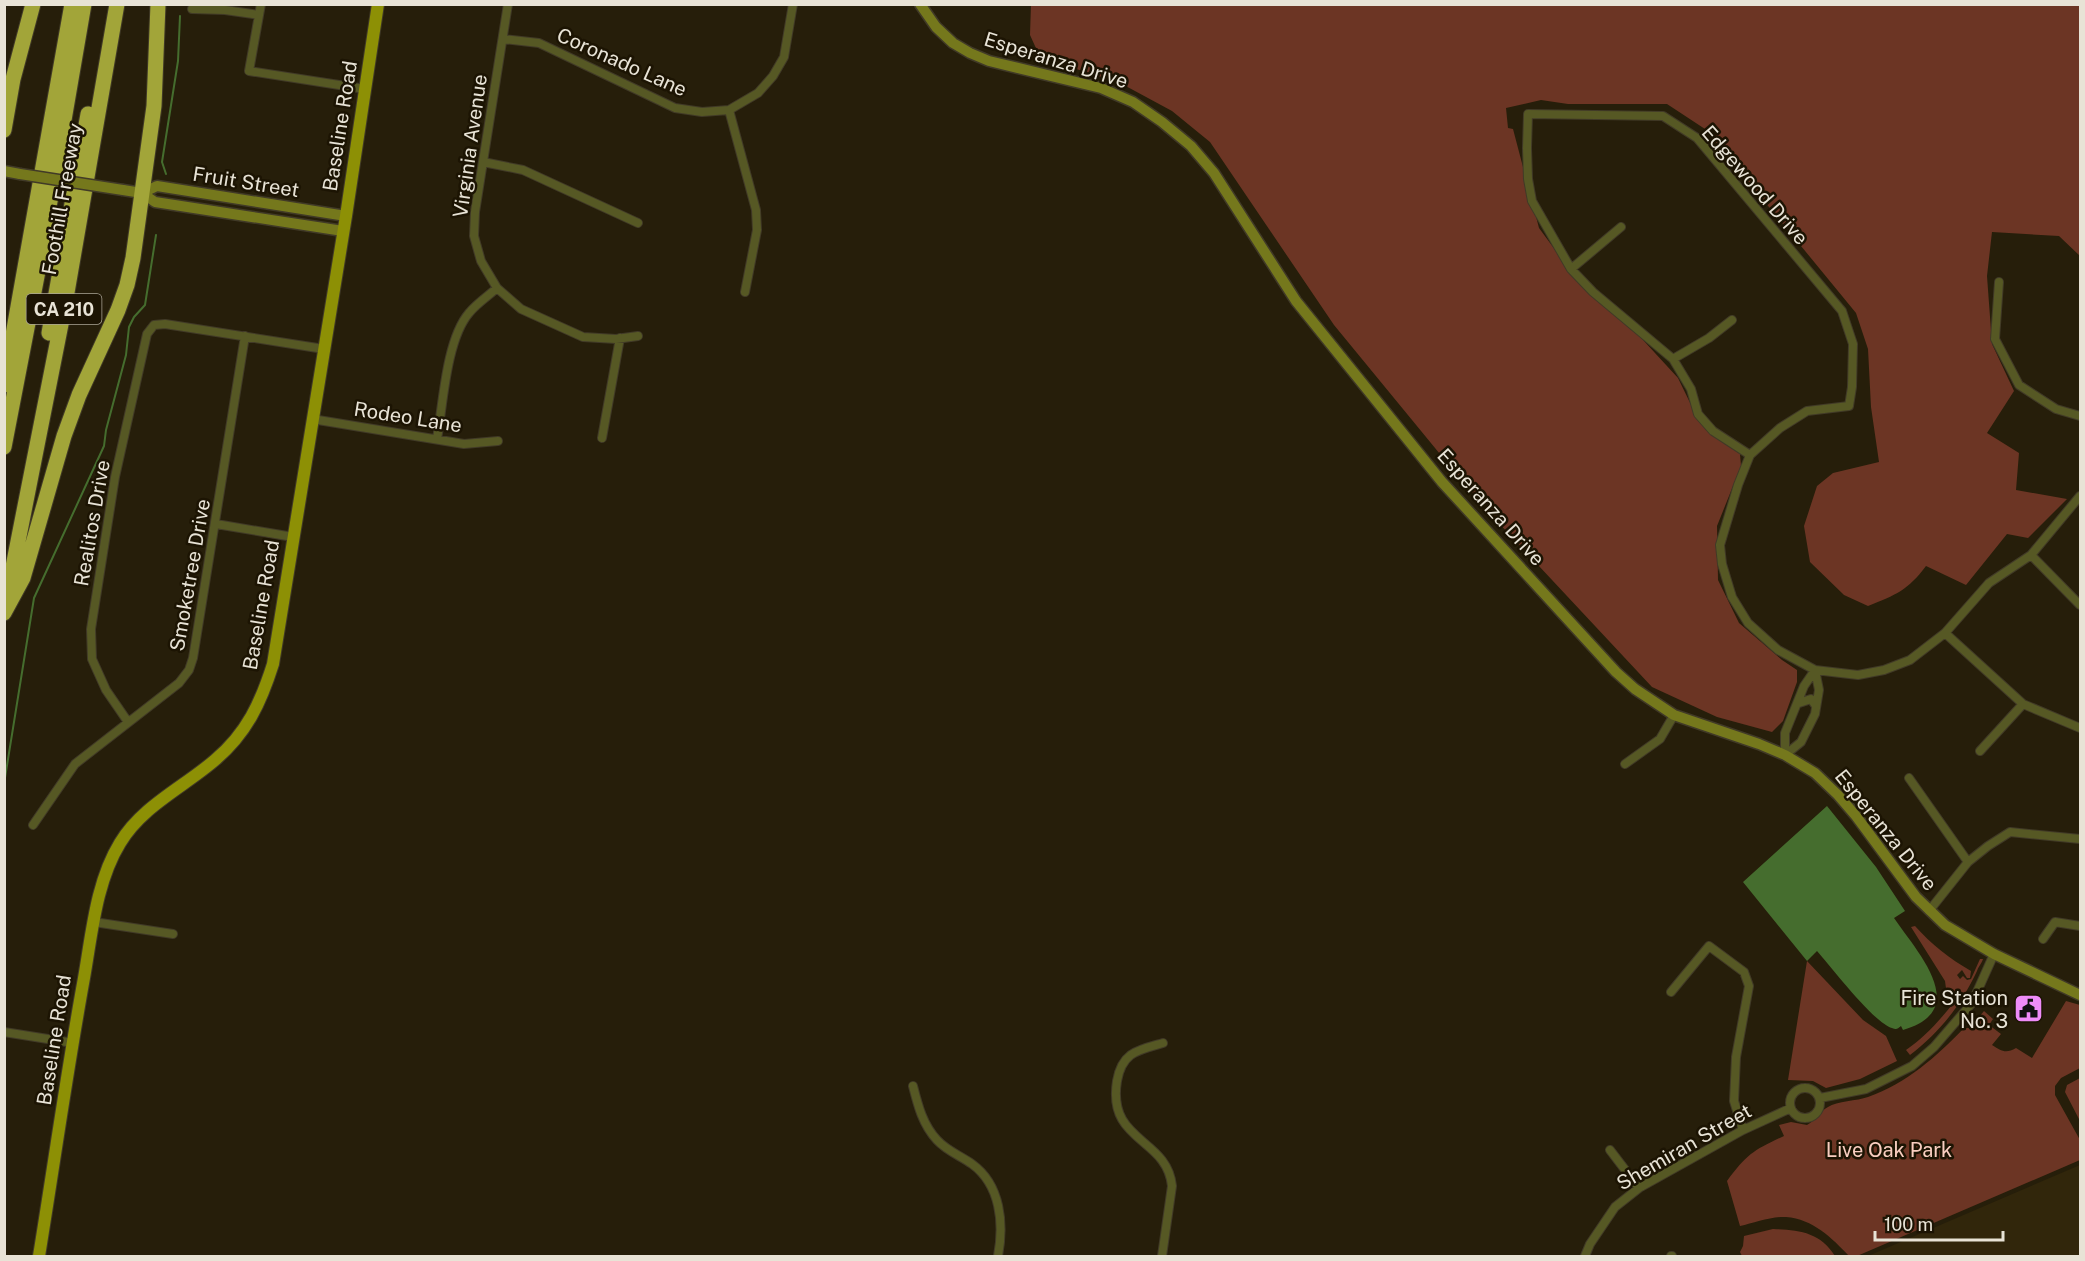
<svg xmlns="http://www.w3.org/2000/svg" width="2085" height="1261" viewBox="0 0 2085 1261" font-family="'Public Sans',sans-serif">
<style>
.built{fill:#31260b}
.green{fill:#6c3524}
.water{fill:#456d2e}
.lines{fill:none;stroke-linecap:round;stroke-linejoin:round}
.stream{stroke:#456d2e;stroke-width:2}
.street-casing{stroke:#413a27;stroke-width:10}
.secondary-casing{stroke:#413a27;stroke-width:13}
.primary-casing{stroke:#413a27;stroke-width:14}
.highway-casing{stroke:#413a27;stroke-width:17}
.street{stroke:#565824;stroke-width:8}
.secondary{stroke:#75781c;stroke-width:10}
.primary{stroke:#8d9005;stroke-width:12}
.highway{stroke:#a2a539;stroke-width:15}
.secondary-bridge-casing{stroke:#413a27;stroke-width:13;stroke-linecap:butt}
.secondary-bridge{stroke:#75781c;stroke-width:10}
.labels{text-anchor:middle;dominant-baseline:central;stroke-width:5;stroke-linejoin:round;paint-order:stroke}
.shield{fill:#1c1403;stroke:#aba597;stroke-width:1.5}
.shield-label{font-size:18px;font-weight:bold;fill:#e8e3d6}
.street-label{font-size:20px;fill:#e8e3d6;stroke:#1c1403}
.poi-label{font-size:20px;fill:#e8e3d6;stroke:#1c1403;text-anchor:end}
.park-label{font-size:20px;fill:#f9cec0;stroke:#1c1403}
</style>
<rect width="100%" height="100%" fill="#261e0a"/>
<!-- built -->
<path class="built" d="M2080 1165V1256H1868Z"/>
<!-- green -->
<path class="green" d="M1031 4 2080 5V256L2059 236 1992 232 1987 276 1992 344 2014 391 1987 433 2019 453 2016 490 2067 499 2028 538 2007 534 1966 585 1926 566C1908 590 1896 595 1868 606L1844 595 1810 562 1804 526 1817 486 1833 473 1879 462 1871 407 1868 349 1856 313 1705 129 1667 104H1568L1541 100 1506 108 1508 128 1513 129 1539 228 1575 277 1632 328 1678 378 1695 413 1709 432 1740 454 1741 466 1717 526 1718 580 1739 623 1782 660 1797 670V682L1783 721 1772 732 1717 717 1652 687 1481 504 1334 325 1210 142 1172 111 1122 84 1040 57 1030 35Z
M1915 926C1931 944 1950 959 1971 971L1970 978H1967L1962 970 1957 975 1960 979 1963 976 1967 980 1971 979 1980 959H1983C1981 965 1979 965 1977 971 1961 1005 1941 1031 1910 1055L1906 1050C1925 1037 1940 1020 1955 1001L1947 996 1945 981 1911 927Z
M1807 961 1863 1020 1886 1036 1897 1061 1860 1079 1826 1088 1813 1081 1788 1080Z
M2066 1001 2080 1005V1068L2061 1078 2055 1086V1095L2080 1140V1160L1857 1256H1849C1832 1238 1813 1219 1786 1217 1772 1216 1754 1223 1740 1226L1727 1181C1747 1154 1754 1150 1784 1136L1779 1125 1791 1122 1807 1125C1816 1120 1820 1111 1828 1107 1837 1101 1857 1101 1868 1097 1907 1083 1936 1057 1964 1028H1970L1984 1011 1993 1019 1989 1025 2001 1034 1992 1045C2001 1051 2006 1054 2016 1048L2032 1058Z
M2080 1078V1121L2065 1092 2067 1085Z
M1773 1229C1799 1230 1820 1232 1835 1256H1742L1740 1252 1743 1246 1744 1236Z"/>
<!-- water -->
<path class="water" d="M1827 806 1876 867 1905 911 1894 918C1918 953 1972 1010 1903 1030L1901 1026C1897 1029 1897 1030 1892 1028 1874 1023 1832 968 1817 951L1807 961 1743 882Z"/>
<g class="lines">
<!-- stream -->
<path class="stream" d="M166 174 162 162 178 61 180 16
M4 784 34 598 104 446 106 430 126 355 129 327 134 317 145 305 156 235"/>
<defs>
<path id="street" d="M261 4 249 71 365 89
M508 4 475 212 474 236 481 261 497 288 521 309 583 337 616 339 638 336
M192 9 225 10 259 15
M503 39 539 43 675 108 702 112 729 110 758 93 773 76 784 57 793 4
M729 110 756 210 757 230 745 292
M483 162 523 170 638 223
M1571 269 1621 227
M1999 282 1995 339 2019 385 2056 409 2080 416
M1673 359 1709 338 1732 320
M312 419 464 444 498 441
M602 438 620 338
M437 439C443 405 446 340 469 313 476 304 488 296 497 288
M1750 455 1713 431 1698 414 1691 389 1673 359 1593 292 1571 269 1532 201 1528 179 1527 148 1528 114 1663 116 1697 138 1842 311 1853 344 1852 387 1849 406 1807 411 1780 428 1750 455 1738 485 1720 545 1722 564 1732 597 1748 623 1778 650 1815 670 1858 675 1884 670 1910 660 1945 633 1989 583 2031 555 2080 496
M216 524 293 537
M2031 555 2080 605
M1945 633 2023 704 2080 728
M1799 703 1811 699 1816 706
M128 722 106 690 92 659 91 629 115 477 147 334 154 325 165 324 324 349
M1980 751 2023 704
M1785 755 1801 742 1815 714 1819 690 1815 670
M1785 755V733L1804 686 1815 670
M1625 764 1660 739 1674 715
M1909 778 1968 862
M33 825 75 764 179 683 189 670 193 658 245 336
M1929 911 1968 862 1988 846 2010 832 2080 839
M94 922 173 934
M2043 939 2055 922 2080 926
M1671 992 1709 946 1744 972 1749 986 1736 1057 1734 1101 1743 1130
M4 1032 73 1043
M913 1086C918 1106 923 1125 937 1140 947 1151 961 1156 972 1164 1001 1185 1004 1224 998 1256
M1790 1103a15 15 0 1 1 30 0a15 15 0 1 1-30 0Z
M1820 1098 1866 1089 1912 1066 1934 1047 1972 1003 1994 954
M1610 1150 1639 1188
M1162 1256 1172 1186C1167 1137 1107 1143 1117 1081 1122 1052 1138 1050 1163 1043
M1585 1256 1590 1244 1615 1207 1639 1188 1743 1130 1791 1108
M1671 1256H1672"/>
<path id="secondary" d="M920 4 936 27 953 43 970 53 989 61 1101 88 1133 102 1162 122 1191 146 1214 173 1296 301 1442 482 1616 672 1635 689 1674 715 1759 744 1785 755 1815 773 1838 795 1856 816 1916 897 1945 925 1994 954 2080 995
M4 171 20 174
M123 190 142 193 155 202 343 231
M142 193 157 186 346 216"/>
<path id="primary" d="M39 1256C54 1164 67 1071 84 978 92 933 96 882 120 843 142 806 184 787 215 760 247 733 261 702 273 664L346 216 378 4"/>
<path id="highway" d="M4 130 13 79 33 4
M49 333 88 114
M4 385 72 4
M4 447 38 271 84 4
M7 597 65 304 117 4
M4 613 23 578 64 436 79 395 118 310 127 285 133 258 154 106 158 4"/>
</defs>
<!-- street casing -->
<use href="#street" class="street-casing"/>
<!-- secondary casing -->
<use href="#secondary" class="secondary-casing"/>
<!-- primary casing -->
<use href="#primary" class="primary-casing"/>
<!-- highway casing -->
<use href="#highway" class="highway-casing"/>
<!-- street -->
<use href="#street" class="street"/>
<!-- secondary -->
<use href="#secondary" class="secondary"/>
<!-- primary -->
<use href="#primary" class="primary"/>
<!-- highway -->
<use href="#highway" class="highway"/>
<defs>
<path id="secondary-bridge" d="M20 174 123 190"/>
</defs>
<!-- secondary-bridge casing -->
<use href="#secondary-bridge" class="secondary-bridge-casing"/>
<!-- secondary-bridge -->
<use href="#secondary-bridge" class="secondary-bridge"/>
</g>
<!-- icons -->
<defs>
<symbol id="civic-square" viewBox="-11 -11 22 22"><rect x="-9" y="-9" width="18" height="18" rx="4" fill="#ee8cf8" stroke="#1c1403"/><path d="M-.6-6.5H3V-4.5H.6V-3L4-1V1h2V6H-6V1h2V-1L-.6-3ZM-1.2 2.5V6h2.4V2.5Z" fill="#111"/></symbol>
</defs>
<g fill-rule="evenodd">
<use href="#civic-square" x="2012" y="992" width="33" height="33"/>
</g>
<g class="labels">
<!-- shield labels -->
<rect class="shield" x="26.5" y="294" width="75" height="30" rx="4.5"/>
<g class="shield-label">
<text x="64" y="309">CA 210</text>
</g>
<!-- street labels -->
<g class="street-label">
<text transform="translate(1056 60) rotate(17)">Esperanza Drive</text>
<text transform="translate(622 62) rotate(24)">Coronado Lane</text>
<text transform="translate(340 126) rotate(-81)">Baseline Road</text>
<text transform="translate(470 146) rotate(-82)">Virginia Avenue</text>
<text transform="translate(246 182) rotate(9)">Fruit Street</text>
<text transform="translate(1755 185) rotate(49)">Edgewood Drive</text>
<text transform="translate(62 199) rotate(-80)">Foothill Freeway</text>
<text transform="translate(408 417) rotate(9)">Rodeo Lane</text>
<text transform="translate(1491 507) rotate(48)">Esperanza Drive</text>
<text transform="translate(92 523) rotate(-80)">Realitos Drive</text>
<text transform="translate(190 575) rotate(-80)">Smoketree Drive</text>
<text transform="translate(261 605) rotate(-80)">Baseline Road</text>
<text transform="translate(1886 830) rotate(51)">Esperanza Drive</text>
<text transform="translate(54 1040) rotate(-81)">Baseline Road</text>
<text transform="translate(1684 1147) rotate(-30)">Shemiran Street</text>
</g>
<!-- poi labels -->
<g class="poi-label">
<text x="2008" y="998">Fire Station<tspan x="2008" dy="23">No. 3</tspan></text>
</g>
<!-- park labels -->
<g class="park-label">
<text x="1889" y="1150">Live Oak Park</text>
</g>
</g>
<!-- border -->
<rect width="2085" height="1261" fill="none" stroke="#e8e3d6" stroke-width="12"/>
<!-- scale -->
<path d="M1875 1231v9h128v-9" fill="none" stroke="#e8e3d6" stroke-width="3"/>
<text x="1884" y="1231" font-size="18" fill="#e8e3d6" stroke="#1c1403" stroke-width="4.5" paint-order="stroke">100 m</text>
</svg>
